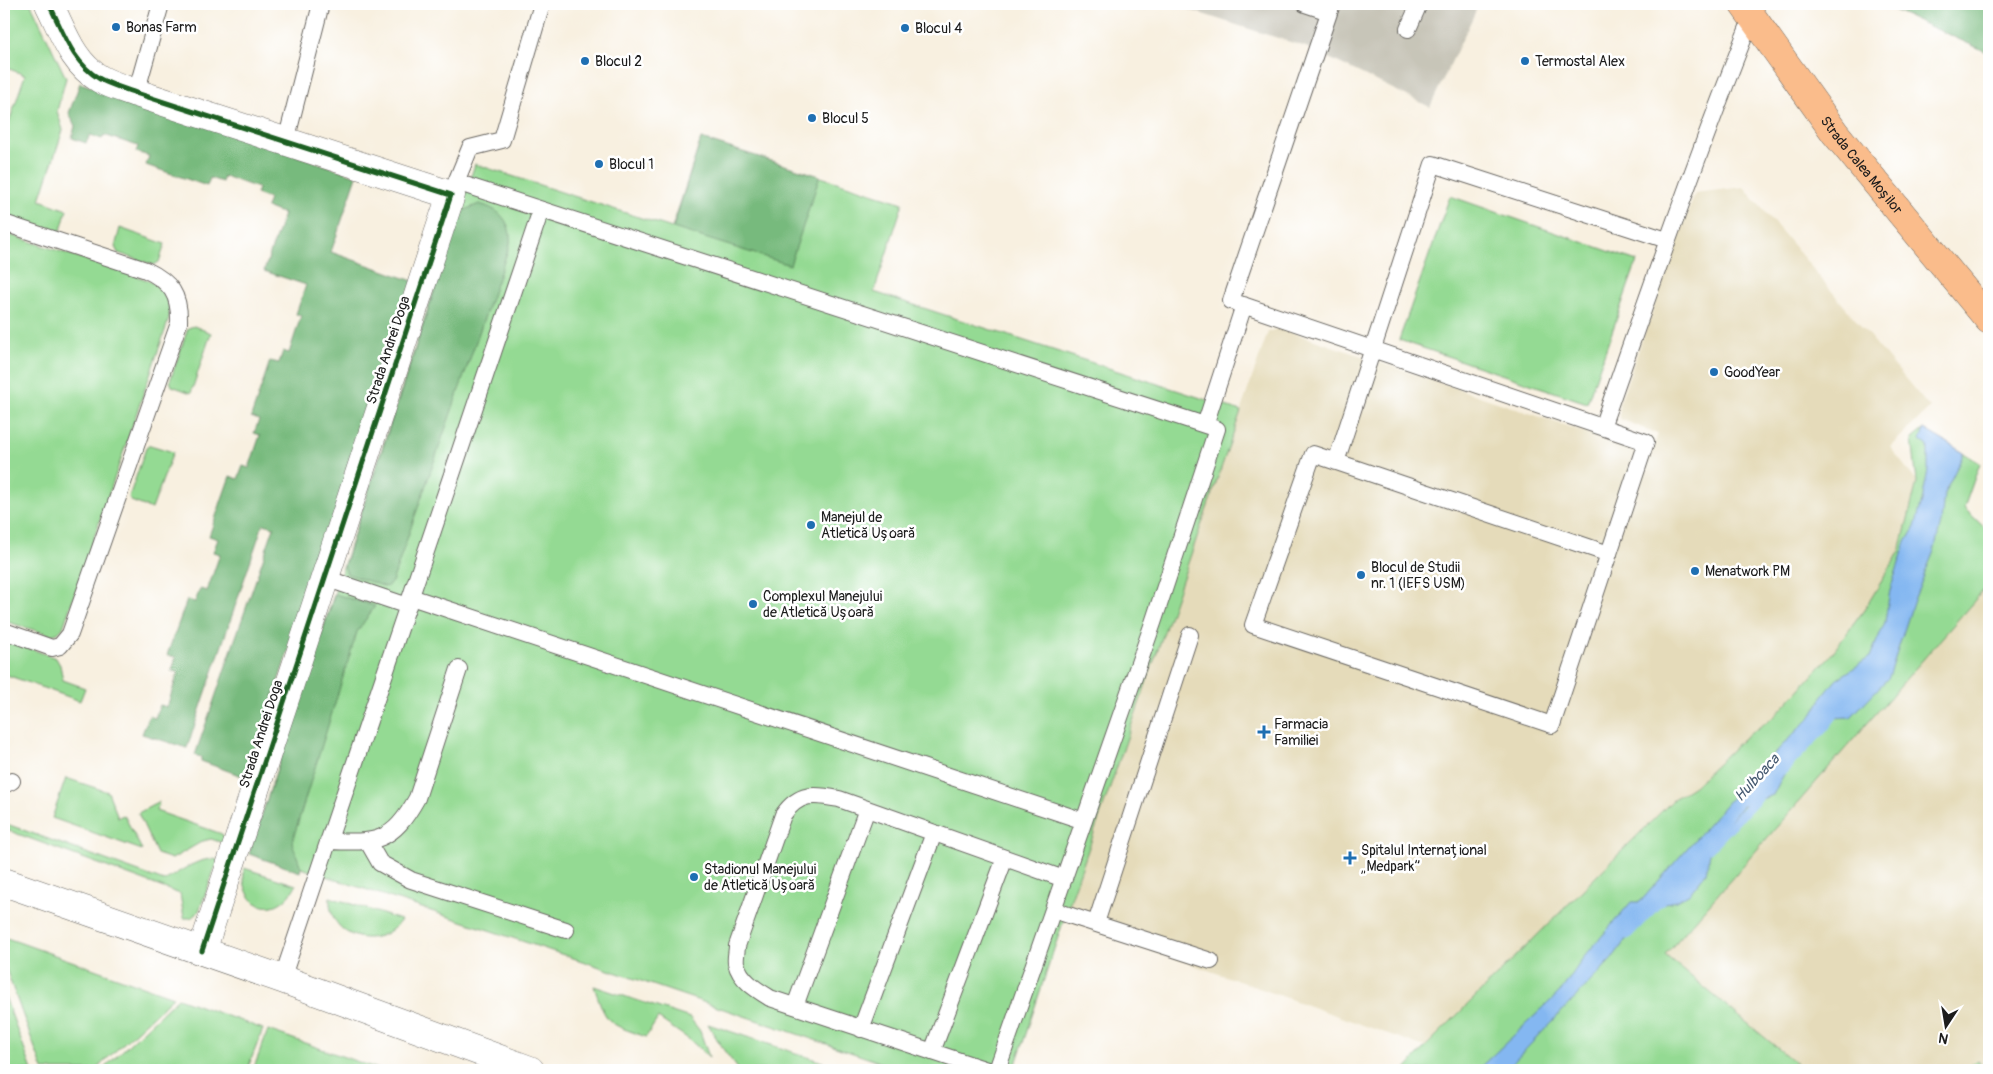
<svg xmlns="http://www.w3.org/2000/svg" width="1993" height="1074" viewBox="0 0 1993 1074" font-family="Pangolin,sans-serif">
<style>
.built{fill:#e5dbba}
.industrial{fill:#c7c5b8}
.green{fill:#94da93;stroke:#587b58}
.forest{fill:#77ba7d;stroke:#4a6b4c}
.water{fill:#84b7f1;stroke:#506a86}
.lines{fill:none;stroke-linecap:round;stroke-linejoin:round}
.stream{stroke:#84b7f1;stroke-width:9}
.service-casing{stroke:#696661;stroke-width:18}
.minor-casing{stroke:#696661;stroke-width:29}
.tertiary-casing{stroke:#696661;stroke-width:29}
.primary-casing{stroke:#696661;stroke-width:29}
.service{stroke:#fff;stroke-width:16}
.minor{stroke:#fff;stroke-width:28}
.tertiary{stroke:#fff;stroke-width:28}
.primary{stroke:#fabc8b;stroke-width:28}
.cycleway-casing{stroke:#fff;stroke-width:8}
.cycleway{stroke:#1b5e20;stroke-width:5}
.poi-dot{fill:#1f6fb2;stroke:#fff;stroke-width:2}
.labels{text-anchor:middle;dominant-baseline:central;stroke-width:5;stroke-linejoin:round;paint-order:stroke}
.poi-label{font-size:14px;fill:#1c1c1c;stroke:#fff;text-anchor:start}
.street-label{font-size:14px;fill:#1c1c1c;stroke:#fff}
.water-label{font-size:15px;font-style:italic;fill:#465a71;stroke:#fff}
</style>
<rect width="100%" height="100%" fill="#fff"/>
<filter id="ink" filterUnits="userSpaceOnUse"><feTurbulence type="fractalNoise" baseFrequency=".02" numOctaves="2"/><feDisplacementMap in="SourceGraphic" scale="10" xChannelSelector="R" yChannelSelector="G"/><feConvolveMatrix kernelMatrix="1 2 1 2 8 2 1 2 1" color-interpolation-filters="sRGB"/></filter>
<filter id="wash" filterUnits="userSpaceOnUse"><feTurbulence type="fractalNoise" baseFrequency=".0096" numOctaves="4" result="noise"/><feDisplacementMap in="SourceGraphic" scale="20" xChannelSelector="R" yChannelSelector="G"/><feGaussianBlur stdDeviation="1.12" result="paint"/><feColorMatrix in="noise" values="0 0 0 0 0 0 0 0 0 0 0 0 0 0 0 0 0 1.4 0 .05"/><feComposite in="paint" operator="in"/></filter>
<g filter="url(#wash)">
<rect width="100%" height="100%" fill="#f8f0e0"/>
<!-- built -->
<path class="built" d="M1744 187 1930 408 1890 447 1917 482 1900 551 1864 610 1830 656 1775 716 1744 738 1694 786 1675 798 1425 1047 1064 919 1268 332 1279 328 1491 400 1650 455 1658 434 1620 419 1619 404 1695 193Z
M1989 584V1070H1553L1665 955Z"/>
<!-- industrial -->
<path class="industrial" d="M1171 4H1479L1430 107 1306 47Z"/>
<!-- green -->
<path class="green" d="M4 4H31L66 78 57 111 63 130 40 200 67 210 61 230 55 233 4 215V137L25 75 4 67Z
M701 139 903 203 874 292 1241 411 1064 919 1014 1070H903L588 963 250 851 475 164 672 228Z
M1450 196 1637 261 1587 403 1399 340Z
M120 228 165 244 159 262 154 265 118 253 115 247Z
M4 233 148 280C164 289 171 300 169 319L63 628 58 633 51 635 4 621Z
M194 326 211 333 191 393 172 386 170 381 188 328Z
M1924 429 1980 463 1964 508 1989 532V584L1665 955 1804 1070H1405L1425 1047 1675 798 1694 786 1744 738 1775 716 1830 656 1864 610 1900 551 1917 482 1912 439Z
M150 445 173 452 152 509 131 501 129 497 146 448Z
M4 639 56 658 60 665 63 680 85 688 80 701 4 674Z
M66 778 108 792 118 817 124 815 142 850 52 818Z
M159 802 156 811 222 834 225 839 223 843 211 839 203 841 172 859 157 854 138 813Z
M4 823 164 881C178 873 201 855 218 860L199 911 191 918H184L180 894 4 829Z
M244 868 296 885C276 922 240 908 244 868Z
M330 897 401 920C378 953 327 938 330 897Z
M4 937 173 997 95 1070H43L4 964Z
M594 986 690 1018 700 1031 709 1057 690 1040 658 1018 646 1037C608 1023 607 1026 594 986Z
M4 994 32 1070 4 1069Z
M178 998 263 1029 247 1070H102Z
M708 1024 847 1070H739L723 1049Z
M268 1030 381 1070H253Z
M1977 1060 1989 1070H1964Z"/>
<!-- forest -->
<path class="forest" d="M1881 4H1989V53Z
M80 83 357 176 331 252 413 281 248 771 242 776 201 761V757L195 755 274 527 263 524 187 748 142 734 149 716 155 718 160 705 167 707 178 673 172 671 176 657 167 655 187 600 195 602 200 589 207 591 220 554 213 552 218 539 209 536 230 476 238 479 243 466 249 468 260 435 254 433 259 420 251 417 270 361 279 363 283 351 289 353 301 316 296 314 306 285 264 271 284 214 266 207 269 199 256 194 258 188 224 176 222 182 210 178 207 186 146 165 149 156 136 152 138 146 104 135 102 139 90 135 86 143 72 138 75 126 69 113Z
M701 139 820 176 790 265 673 228Z
M479 204C500 209 512 222 510 244L392 582 386 587 347 574 344 566 459 217 465 210Z
M335 594 375 606 357 632 292 842 301 868 300 872 249 854Z"/>
<!-- water -->
<path class="water" d="M1924 429 1964 453 1944 494 1941 523 1934 551 1914 600 1889 677 1851 717 1832 718C1806 742 1788 763 1773 795L1742 806 1722 831 1710 853 1706 873 1690 893 1676 901 1659 904 1647 911 1611 960 1506 1070H1477L1561 991 1584 957 1631 902H1640L1733 796 1812 715 1821 699 1836 680 1870 657 1885 622 1890 590 1906 542 1915 527 1922 501 1928 470V446L1920 440Z"/>
<g class="lines">
<!-- stream -->
<path class="stream" d="M1783 770 1824 728 1837 711
M1710 848 1761 794
M1627 935 1663 898"/>
</g>
</g>
<g filter="url(#ink)">
<g class="lines">
<defs>
<path id="service" d="M1305 4 1329 12
M1332 4 1231 301 1646 442 1552 725 1253 625 1313 454 1609 554
M1408 29 1419 4
M136 93 161 4
M286 141 321 4
M456 182 470 148 502 140 542 4
M451 195 456 182 1217 429 1153 623 997 1070
M4 223 146 270C171 282 180 295 179 323L70 634 60 646 52 648 4 631
M1205 425 1244 305
M1602 427C1650 290 1698 152 1752 17
M1336 462 1433 164 1667 240
M325 578 408 606
M411 597 1084 821
M4 785 12 781
M328 841C377 843 392 843 417 798L459 669
M368 842 380 863 411 880 566 930
M1053 910 1211 961
M1096 923 1190 635
M282 979 541 210
M795 1006 867 809
M861 1029 934 833
M932 1052 1005 858
M987 1070 770 998C757 990 740 980 736 963 735 958 737 951 737 946L783 815C799 792 814 794 839 799L1064 879"/>
<path id="minor" d="M49 4C63 31 72 63 100 79 111 85 125 89 136 93L451 195 202 951"/>
<path id="tertiary" d="M4 882 282 979 530 1070"/>
<g id="primary">
<path id="s1" d="M1743 4 1835 133 1989 320"/>
</g>
</defs>
<!-- service casing -->
<use href="#service" class="service-casing"/>
<!-- minor casing -->
<use href="#minor" class="minor-casing"/>
<!-- tertiary casing -->
<use href="#tertiary" class="tertiary-casing"/>
<!-- primary casing -->
<use href="#primary" class="primary-casing"/>
<!-- service -->
<use href="#service" class="service"/>
<!-- minor -->
<use href="#minor" class="minor"/>
<!-- tertiary -->
<use href="#tertiary" class="tertiary"/>
<!-- primary -->
<use href="#primary" class="primary"/>
<defs>
<path id="cycleway" d="M49 4C63 31 72 63 100 79 111 85 125 89 136 93L451 195 202 951"/>
</defs>
<!-- cycleway casing -->
<use href="#cycleway" class="cycleway-casing"/>
<!-- cycleway -->
<use href="#cycleway" class="cycleway"/>
</g>
</g>
<!-- markers -->
<g class="poi-dot">
<circle cx="116" cy="27" r="5"/>
<circle cx="905" cy="28" r="5"/>
<circle cx="585" cy="61" r="5"/>
<circle cx="1525" cy="61" r="5"/>
<circle cx="812" cy="118" r="5"/>
<circle cx="599" cy="164" r="5"/>
<circle cx="1714" cy="372" r="5"/>
<circle cx="811" cy="525" r="5"/>
<circle cx="1695" cy="571" r="5"/>
<circle cx="1361" cy="575" r="5"/>
<circle cx="753" cy="604" r="5"/>
<path d="M1261.5 724.5h5v5h5v5h-5v5h-5v-5h-5v-5h5z"/>
<path d="M1347.5 850.5h5v5h5v5h-5v5h-5v-5h-5v-5h5z"/>
<circle cx="694" cy="877" r="5"/>
</g>
<g class="labels">
<!-- poi labels -->
<g class="poi-label">
<text x="126" y="27">Bonas Farm</text>
<text x="915" y="28">Blocul 4</text>
<text x="595" y="61">Blocul 2</text>
<text x="1535" y="61">Termostal Alex</text>
<text x="822" y="118">Blocul 5</text>
<text x="609" y="164">Blocul 1</text>
<text x="1724" y="372">GoodYear</text>
<text x="821" y="517">Manejul de<tspan x="821" dy="16">Atletică Ușoară</tspan></text>
<text x="1371" y="567">Blocul de Studii<tspan x="1371" dy="16">nr. 1 (IEFS USM)</tspan></text>
<text x="1705" y="571">Menatwork PM</text>
<text x="763" y="596">Complexul Manejului<tspan x="763" dy="16">de Atletică Ușoară</tspan></text>
<text x="1274" y="724">Farmacia<tspan x="1274" dy="16">Familiei</tspan></text>
<text x="1361" y="850">Spitalul Internațional<tspan x="1361" dy="16">„Medpark”</tspan></text>
<text x="704" y="869">Stadionul Manejului<tspan x="704" dy="16">de Atletică Ușoară</tspan></text>
</g>
<!-- street labels -->
<g class="street-label">
<text stroke="none"><textPath href="#s1" startOffset="200">Strada Calea Moșilor</textPath></text>
<text transform="translate(388 350) rotate(-72)">Strada Andrei Doga</text>
<text transform="translate(261 734) rotate(-72)">Strada Andrei Doga</text>
</g>
<!-- water labels -->
<g class="water-label">
<text transform="translate(1757 778) rotate(-47)">Hulboaca</text>
</g>
</g>
<!-- margin -->
<rect width="1993" height="1074" fill="none" stroke="#fff" stroke-width="20"/>
<!-- north arrow -->
<g transform="translate(1946 1026) rotate(192)" stroke="#ffffff" stroke-width="4" paint-order="stroke">
<path d="M0-4L9 19L0 12L-9 19Z" fill="#1c1c1c"/>
<text y="-8" font-size="14" font-weight="bold" text-anchor="middle" fill="#1c1c1c">N</text>
</g>
</svg>
